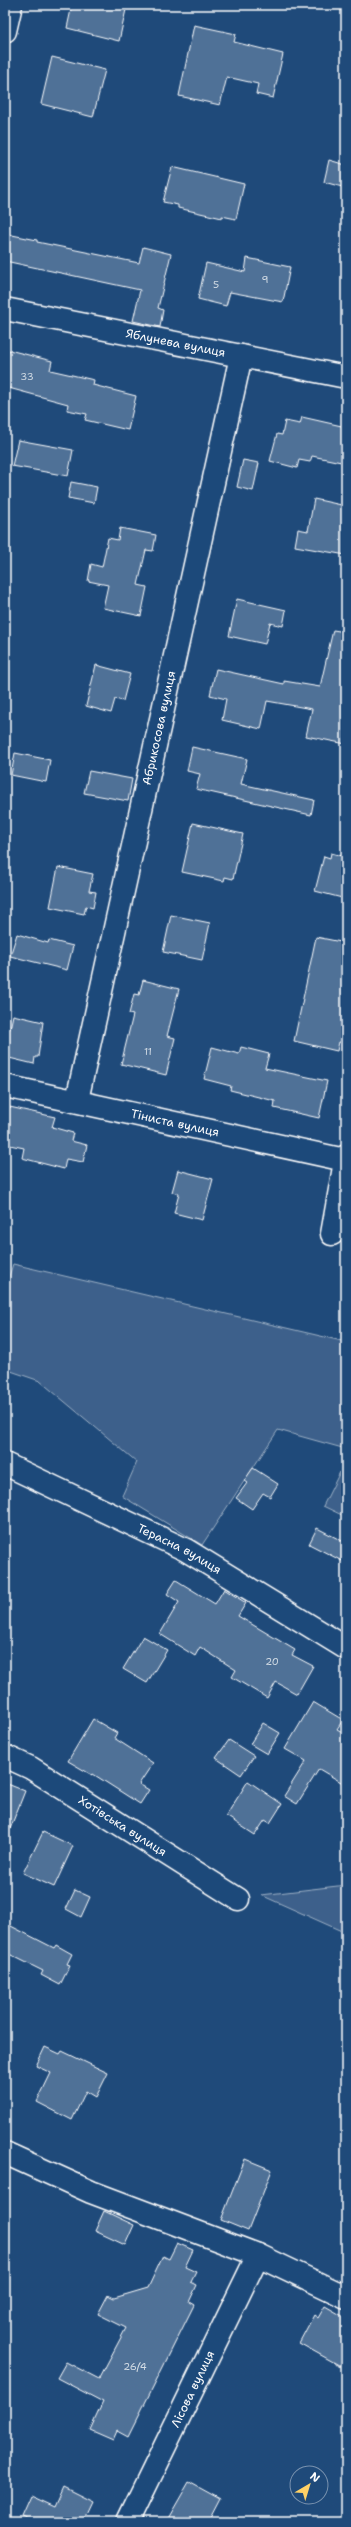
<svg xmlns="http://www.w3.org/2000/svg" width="351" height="2527" viewBox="0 0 351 2527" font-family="'Shantell Sans',sans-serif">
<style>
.green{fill:#3c618b;stroke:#9eb0c5}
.building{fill:#507197;stroke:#fff}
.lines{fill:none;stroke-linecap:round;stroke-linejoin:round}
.minor-casing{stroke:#fff;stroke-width:25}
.minor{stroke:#1f4a7a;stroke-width:22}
.labels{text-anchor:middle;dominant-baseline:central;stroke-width:4;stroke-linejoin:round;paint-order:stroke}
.number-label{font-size:10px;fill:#d3dce5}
.street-label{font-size:12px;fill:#fff;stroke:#1f4a7a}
</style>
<rect width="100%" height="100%" fill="#1f4a7a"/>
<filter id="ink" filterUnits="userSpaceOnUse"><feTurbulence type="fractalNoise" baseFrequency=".025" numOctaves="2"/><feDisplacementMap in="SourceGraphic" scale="8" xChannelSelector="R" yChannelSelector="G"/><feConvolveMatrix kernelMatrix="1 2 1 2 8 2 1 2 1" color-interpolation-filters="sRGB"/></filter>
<g filter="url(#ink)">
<!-- green -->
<path class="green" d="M13 1264 346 1342V1449L278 1430 202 1545 122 1496 137 1462 40 1381 5 1369V1289Z
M345 1462 346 1463V1517L323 1506Z
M346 1885V1933L261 1895Z"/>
<!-- building -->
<path class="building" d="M72 5H127L119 41 67 28Z
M194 25 236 34 234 42 283 54 273 98 256 94 258 84 227 77 220 105 179 96Z
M52 57 105 70 93 117 41 104Z
M329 160 346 165V188L324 182Z
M172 167 244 184 236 219 222 216V218L178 208V205L163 202Z
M7 234 37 240V242L139 263 143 247 171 254 158 308 163 310 160 327 133 321 140 290 5 261Z
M247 258 290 267 283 302 230 292 226 306 198 299 206 263 245 272Z
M9 350 52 361 50 370 94 380 93 385 136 396 128 430 85 420 87 414 67 410 68 404 5 387V365Z
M302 417 346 427V463L312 456 310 462 299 460 297 468 270 461 277 434 282 435 285 421 300 424Z
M18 440 73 450 68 476 12 466Z
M243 460 259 463 253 491 237 487Z
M71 482 97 487 94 503 68 498Z
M314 499 346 506V555L295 546 298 529 308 531Z
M120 528 156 535 153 551 146 550 138 585 147 587 141 616 103 608 108 585 88 581 91 564 102 567 108 538 118 540Z
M237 599 286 610 283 626 270 623 265 644 229 636Z
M333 630 346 632V744L306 736 312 709 267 701 261 729 222 720 226 699 210 695 216 669 284 684V681L320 687Z
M96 665 130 674 123 701 115 699 111 713 86 706Z
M192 747 247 759 241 784 314 800 311 815 196 789 200 774 187 771Z
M15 753 50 760 46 782 11 775Z
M89 771 132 779 128 801 84 793Z
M193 823 243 834 233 879 225 877 224 881 182 872Z
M331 853 346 857V899L315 891 324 856 330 858Z
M58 867 93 874 89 891 96 892 93 908 86 906 84 914 50 907Z
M171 915 210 923 202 960 163 952Z
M17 934 48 943 49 940 73 946 67 970 10 956Z
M316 937 346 943V1043L339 1042 337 1051 294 1041Z
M143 980 179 989 167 1036 175 1038 166 1075 121 1064 133 1015 129 1014 134 994 139 995Z
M13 1015 43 1022 38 1057H35L34 1064 5 1057V1028L10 1029Z
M212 1047 239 1054 241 1047 269 1054 265 1068 327 1081 319 1118 274 1108 275 1101 230 1090 231 1086 204 1079Z
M5 1106 55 1117 52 1127 73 1133 71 1141 87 1145 83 1162 66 1159 64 1169 22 1158 24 1148 5 1144Z
M178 1170 213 1179 202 1220 174 1213 179 1194 172 1192Z
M253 1468 278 1484 270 1497 263 1493 252 1509 236 1498 247 1483 244 1481Z
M317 1528 346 1543V1563L309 1544Z
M176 1580 215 1604 224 1589 246 1603 238 1616 295 1650 292 1655 313 1666 297 1694 276 1682 267 1698 232 1677 236 1670 200 1647 195 1656 160 1634 179 1602 167 1594Z
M143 1636 167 1650 147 1683 123 1669Z
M313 1702 343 1720 337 1729 346 1734V1785L319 1769 297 1804 284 1796 306 1761 285 1749Z
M93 1719 117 1733 114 1738 153 1763 139 1784 149 1790 140 1804 93 1774 92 1775 68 1761Z
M263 1723 280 1733 267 1754 250 1744Z
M229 1740 254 1756 241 1775 216 1758Z
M248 1781 282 1804 270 1823 265 1820 255 1835 226 1816Z
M5 1783 25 1791 6 1839H5Z
M43 1832 73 1846 54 1887 23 1873Z
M75 1890 90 1897 81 1917 66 1909Z
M5 1923 54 1948 56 1945 72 1954 67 1964 70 1965 60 1985 41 1975 43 1971 5 1952Z
M45 2047 60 2054 62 2051 108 2073 96 2097 86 2091 72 2120 37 2102 51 2073 36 2066Z
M245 2159 272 2170 248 2231 221 2220Z
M104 2211 134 2225 125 2245 95 2231Z
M177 2243 193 2250 185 2267 196 2272 191 2282 197 2285 189 2302 194 2305 128 2437 117 2431 113 2440 90 2430 103 2402 57 2378 66 2362 99 2379 126 2328 98 2314 108 2295 114 2298 148 2288 163 2256 169 2259Z
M325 2306 346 2318V2369L299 2343 314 2315 318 2318Z
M189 2482 220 2499 208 2522H166Z
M63 2487 93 2502 84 2521 86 2522H36L21 2516 30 2496 54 2507Z"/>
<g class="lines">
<defs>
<g id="minor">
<path d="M5 31 11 5"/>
<path id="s1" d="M5 309 346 377"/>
<path id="s2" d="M5 1086 345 1160"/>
<path id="s3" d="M77 1100 241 356"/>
<path d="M332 1234 346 1156"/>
<path id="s4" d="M5 1464 186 1550 346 1648"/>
<path id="s5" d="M5 1756 31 1768 238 1899"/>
<path d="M5 2153 91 2192 258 2255 346 2297"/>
<path id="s6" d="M128 2522 258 2255"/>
</g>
</defs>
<!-- minor casing -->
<use href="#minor" class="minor-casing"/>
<!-- minor -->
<use href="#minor" class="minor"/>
</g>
</g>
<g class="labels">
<!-- number labels -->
<g class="number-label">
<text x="265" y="279">9</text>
<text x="216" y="284">5</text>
<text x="27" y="376">33</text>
<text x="148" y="1051">11</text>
<text x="272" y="1661">20</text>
<text x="135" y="2366">26/4</text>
</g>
<!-- street labels -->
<g class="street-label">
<text stroke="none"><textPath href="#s1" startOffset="174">Яблунева вулиця</textPath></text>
<text stroke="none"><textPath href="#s3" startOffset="381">Абрикосова вулиця</textPath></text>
<text stroke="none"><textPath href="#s2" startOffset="174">Тіниста вулиця</textPath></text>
<text stroke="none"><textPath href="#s4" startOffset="194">Терасна вулиця</textPath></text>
<text stroke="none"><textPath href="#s5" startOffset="137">Хотівська вулиця</textPath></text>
<text stroke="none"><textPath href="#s6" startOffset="148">Лісова вулиця</textPath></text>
</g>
</g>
<!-- margin -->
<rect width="351" height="2527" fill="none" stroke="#1f4a7a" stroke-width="20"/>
<rect x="10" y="10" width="331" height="2507" fill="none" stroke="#fff" stroke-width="1.5" filter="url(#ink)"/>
<!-- north arrow -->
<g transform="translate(309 2485) rotate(38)"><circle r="19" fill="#1f4a7a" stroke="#7992af"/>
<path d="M0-3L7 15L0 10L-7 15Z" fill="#ffd166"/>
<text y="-6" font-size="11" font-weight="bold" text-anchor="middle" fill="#ffffff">N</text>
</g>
</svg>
